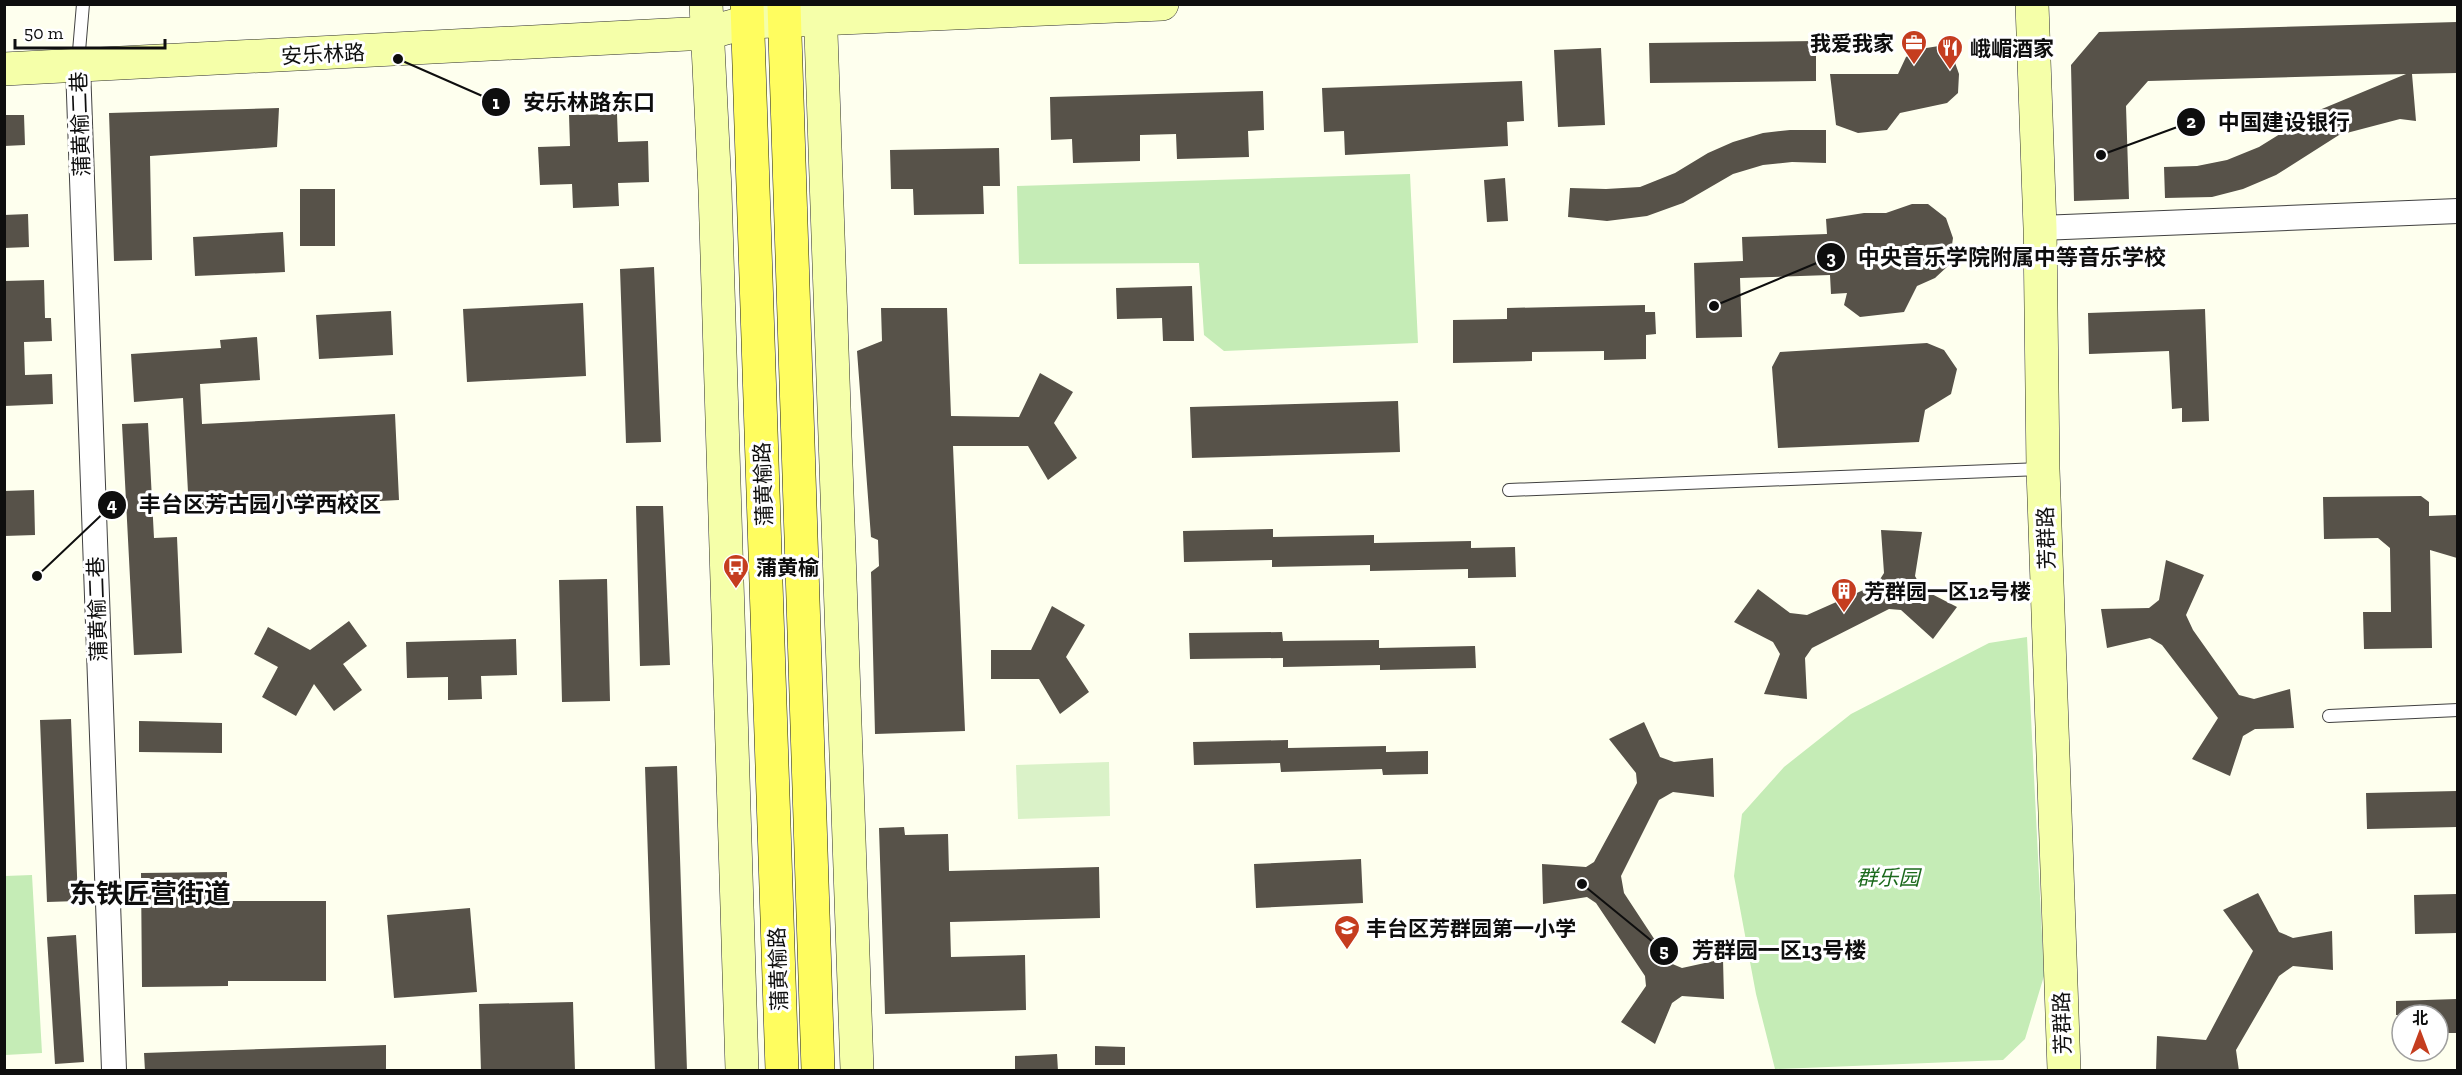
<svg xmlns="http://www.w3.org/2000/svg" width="2462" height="1075" viewBox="0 0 2462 1075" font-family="'Zilla Slab','Noto Sans SC',serif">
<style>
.green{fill:#c5ecb6}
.pitch{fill:#daf2c8}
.building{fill:#575249}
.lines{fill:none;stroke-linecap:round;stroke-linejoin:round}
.lane-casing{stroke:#414141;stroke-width:14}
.street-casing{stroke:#414141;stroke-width:26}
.secondary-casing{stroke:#303030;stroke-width:34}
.primary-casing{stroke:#1f1f1f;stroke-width:34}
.lane{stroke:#fff;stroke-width:12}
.street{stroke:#fff;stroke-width:24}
.secondary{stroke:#f5ffa9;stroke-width:33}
.primary{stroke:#fffd5f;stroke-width:33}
.labels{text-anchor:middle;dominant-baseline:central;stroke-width:6;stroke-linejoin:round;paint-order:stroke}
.poi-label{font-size:21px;font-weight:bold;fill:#0e0e0e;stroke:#fff;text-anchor:start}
.street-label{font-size:21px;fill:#0e0e0e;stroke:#fff}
.park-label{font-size:21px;font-style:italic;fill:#1b691c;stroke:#fff}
.district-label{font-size:27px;font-weight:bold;fill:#0e0e0e;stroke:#fff}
.leader{fill:none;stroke:#0e0e0e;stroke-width:2}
.callout-dot{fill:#0e0e0e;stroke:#fff;stroke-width:2}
.mark-label{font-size:18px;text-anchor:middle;font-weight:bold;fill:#fff}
.callout-label{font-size:22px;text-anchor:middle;font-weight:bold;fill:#0e0e0e;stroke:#fff;stroke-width:6;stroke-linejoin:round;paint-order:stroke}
</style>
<rect width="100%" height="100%" fill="#feffee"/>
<!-- green -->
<path class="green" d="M1410 174 1418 343 1224 351 1204 335 1199 263 1019 264 1017 186Z
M2027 637 2044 976 2025 1039 2003 1060 1775 1069 1756 994 1734 876 1742 814 1784 767 1851 714 1989 643Z
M32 875 42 1053 5 1055V876Z"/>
<!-- pitch -->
<path class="pitch" d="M1109 762 1110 816 1018 819 1016 765Z"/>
<!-- building -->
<path class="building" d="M2457 22V73L2412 74 2416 121 2400 119 2339 135 2276 175 2243 189 2212 197 2165 198 2164 167 2197 166 2227 160 2259 147 2317 111 2406 74 2148 81 2126 106 2129 199 2074 201 2071 65 2099 32Z
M1816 41V81L1650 83 1649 43Z
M1939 46 1953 57 1959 74 1958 93 1947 103 1900 113 1887 130 1858 133 1836 125 1830 74H1898L1906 57 1920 49Z
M1601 48 1605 125 1558 127 1554 50Z
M1522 81 1524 121 1507 122 1508 146 1345 155 1344 131 1324 132 1322 88Z
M1263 91 1264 130 1248 131 1249 157 1177 159 1176 134 1140 135V161L1073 163 1072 139 1051 140 1050 97Z
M279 108 277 147 150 156 152 260 114 261 109 113Z
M617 114 618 142 648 141 649 182 618 183 619 206 573 208 572 184 540 185 538 147 570 146 569 115Z
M4 115H24L25 145 4 146Z
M1790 130H1826V163L1792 162 1763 165 1733 174 1683 203 1647 216 1607 221 1568 217 1570 188 1606 189 1640 187 1675 173 1708 153 1733 142 1763 133Z
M999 148 1000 186H983L984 214 914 215 913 189H891L890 150Z
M1505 178 1508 221 1487 222 1484 180Z
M300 189H335V246H300Z
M1912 204H1928L1946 218 1953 238 1949 265 1935 278 1917 286 1904 312 1860 317 1844 305 1847 293 1831 294 1830 275 1740 278 1742 337 1696 338 1694 263 1743 261 1742 237 1827 234 1826 219 1864 213H1886Z
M28 214 29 247 4 248V215Z
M283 232 285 272 195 276 193 237Z
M654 267 661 442 626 443 620 269Z
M44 280 45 318H51L52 341 24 342 25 375 52 374 53 404 4 406V281Z
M1192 286 1194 341H1163L1162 318 1117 319 1116 288Z
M583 303 586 376 467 382 463 309Z
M1645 305V312H1655L1656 334 1646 335V359L1604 360V351L1532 352V361L1453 363V320L1507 319V308Z
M881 308H947L951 416 1019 417 1040 373 1073 392 1054 423 1077 458 1048 480 1028 446H953L965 731 875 734 871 572 879 566 878 540 871 537 857 351 882 341Z
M2205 309 2209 421 2182 422V408L2172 409 2169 351 2089 354 2088 313Z
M391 311 393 355 319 359 316 315Z
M257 337 260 380 200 384 202 424 395 414 399 500 189 511 183 398 134 402 131 354 221 348 220 340Z
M1927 343 1944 350 1957 369 1951 394 1925 410 1919 442 1778 448 1772 367 1780 352Z
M1398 401 1400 452 1192 458 1190 407Z
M148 423 154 538 177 537 182 653 134 655 122 424Z
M34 490 35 535 4 536V491Z
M2421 496 2429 502V516L2457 515V558L2430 550 2432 648 2364 649 2363 612H2391L2390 548 2378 538 2324 539 2323 497Z
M636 506H663L670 665 640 666Z
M1273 529V537L1374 535V543L1471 541V548L1515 547 1516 577 1468 578V569L1370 571V565L1272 567V560L1184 562 1183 531Z
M1881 530 1922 532 1915 576 1922 589 1957 607 1933 639 1901 610 1889 609 1812 648 1805 658 1807 699 1764 694 1780 654 1773 642 1734 622 1758 589 1790 613 1807 615 1877 584 1884 573Z
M2166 560 2204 575 2186 615 2193 630 2239 695 2254 699 2290 689 2294 728 2255 729 2243 736 2230 776 2192 759 2218 718 2162 645 2150 638 2107 648 2101 609 2149 608 2159 600Z
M607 579 610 701 562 702 559 580Z
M1052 606 1085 625 1066 657 1089 692 1060 714 1039 679H991V650H1031Z
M349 621 367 646 343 664 362 690 334 711 314 684 296 716 262 697 278 667 254 654 268 627 310 650Z
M1282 632 1283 641 1379 640V648L1475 646 1476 668 1380 670V665L1283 667V658L1190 659 1189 633Z
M516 639 517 675 481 676 482 699 448 700V677L407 678 406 642Z
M71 719 78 901 47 902 40 720Z
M139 721 222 723V753L139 752Z
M1644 722 1660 757 1674 762 1713 758 1714 797 1673 792 1659 800 1621 876 1624 893 1670 963 1682 968 1723 959 1724 999 1682 996 1672 1003 1655 1044 1621 1022 1646 986 1645 976 1596 903 1587 897 1543 904 1542 864 1586 867 1594 862 1637 783 1636 773 1609 739Z
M1288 740V748L1386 746V752L1428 751V774L1383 775 1382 769 1281 772 1280 763 1194 765 1193 742Z
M677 766 687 1071H655L645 767Z
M2457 791V827L2367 829 2366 793Z
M904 827 905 835 948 834 949 871 1099 867 1100 918 950 922 951 957 1025 955 1026 1010 885 1014 879 828Z
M1361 859 1363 903 1256 908 1254 864Z
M227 872V901H326V981H228V986L142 987 141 873Z
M2258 893 2279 932 2293 938 2332 931 2333 970 2293 966 2279 976 2236 1050 2239 1071H2156L2157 1036 2206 1040 2253 951 2223 910Z
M2457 894V933L2415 934 2414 895Z
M470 908 477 992 394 998 387 915Z
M76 935 84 1062 55 1064 47 937Z
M2457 999V1033H2438V1015H2396V1001Z
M573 1002 575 1071H481L479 1004Z
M386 1045V1071H145L144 1053Z
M1095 1046 1125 1047V1065H1095Z
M1057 1054 1058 1071H1015V1056Z"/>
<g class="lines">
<defs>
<path id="lane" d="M78 63 83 4
M1509 490 2042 469
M2329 716 2458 710"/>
<path id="street" d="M78 67 114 1070
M2040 228 2458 211"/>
<path id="secondary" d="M706 4 715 190 742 1070
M820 4 857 1070
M2032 4 2040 228 2043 469 2064 1070
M4 69 707 33 748 22 1162 4"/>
<path id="primary" d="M747 4 782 1070
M784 4 818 1070"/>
</defs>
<!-- lane casing -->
<use href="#lane" class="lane-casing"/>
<!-- street casing -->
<use href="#street" class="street-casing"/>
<!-- secondary casing -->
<use href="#secondary" class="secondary-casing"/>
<!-- primary casing -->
<use href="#primary" class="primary-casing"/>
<!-- lane -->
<use href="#lane" class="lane"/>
<!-- street -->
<use href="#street" class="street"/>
<!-- secondary -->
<use href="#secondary" class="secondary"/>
<!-- primary -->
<use href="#primary" class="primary"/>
</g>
<!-- icons -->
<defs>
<symbol id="office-pin" viewBox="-11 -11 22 30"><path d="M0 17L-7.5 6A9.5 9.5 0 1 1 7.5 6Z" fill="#c53d1f" stroke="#fff"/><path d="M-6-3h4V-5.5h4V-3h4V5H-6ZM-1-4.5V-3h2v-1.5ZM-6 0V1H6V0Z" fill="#fff"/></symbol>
<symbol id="restaurant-pin" viewBox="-11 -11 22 30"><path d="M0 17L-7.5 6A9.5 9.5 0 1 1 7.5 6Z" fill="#c53d1f" stroke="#fff"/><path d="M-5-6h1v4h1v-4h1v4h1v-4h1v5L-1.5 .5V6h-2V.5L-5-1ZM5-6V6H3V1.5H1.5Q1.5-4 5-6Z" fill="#fff"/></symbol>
<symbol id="bus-pin" viewBox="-11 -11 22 30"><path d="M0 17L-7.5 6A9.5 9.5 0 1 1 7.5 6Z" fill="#c53d1f" stroke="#fff"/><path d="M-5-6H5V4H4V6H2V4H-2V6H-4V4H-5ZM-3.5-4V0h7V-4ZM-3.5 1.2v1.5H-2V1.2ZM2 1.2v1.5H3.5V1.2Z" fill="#fff"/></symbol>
<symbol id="building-pin" viewBox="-11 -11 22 30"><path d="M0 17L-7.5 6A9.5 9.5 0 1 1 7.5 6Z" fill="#c53d1f" stroke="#fff"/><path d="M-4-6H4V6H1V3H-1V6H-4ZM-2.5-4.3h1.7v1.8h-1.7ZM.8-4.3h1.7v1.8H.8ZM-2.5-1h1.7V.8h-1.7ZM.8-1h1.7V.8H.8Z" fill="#fff"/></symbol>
<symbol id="school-pin" viewBox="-11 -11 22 30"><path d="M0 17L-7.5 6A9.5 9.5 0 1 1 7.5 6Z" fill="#c53d1f" stroke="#fff"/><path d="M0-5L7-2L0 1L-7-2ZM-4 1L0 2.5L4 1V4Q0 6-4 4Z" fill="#fff"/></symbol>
</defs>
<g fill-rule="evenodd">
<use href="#office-pin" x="1899" y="28" width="30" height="40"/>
<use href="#restaurant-pin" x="1935" y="33" width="30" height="40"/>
<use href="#bus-pin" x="721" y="552" width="30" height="40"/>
<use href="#building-pin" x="1829" y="576" width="30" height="40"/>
<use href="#school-pin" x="1332" y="913" width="30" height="40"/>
</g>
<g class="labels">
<!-- poi labels -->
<g class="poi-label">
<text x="1894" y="43" text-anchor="end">我爱我家</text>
<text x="1970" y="48">峨嵋酒家</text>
<text x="756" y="567">蒲黄榆</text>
<text x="1864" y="591">芳群园一区12号楼</text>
<text x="1366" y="928">丰台区芳群园第一小学</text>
</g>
<!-- street labels -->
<g class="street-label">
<text transform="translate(323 54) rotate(-3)">安乐林路</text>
<text transform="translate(80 124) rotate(-92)">蒲黄榆二巷</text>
<text transform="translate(763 484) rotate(-92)">蒲黄榆路</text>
<text transform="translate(2046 538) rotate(-92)">芳群路</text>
<text transform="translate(97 609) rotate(-92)">蒲黄榆二巷</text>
<text transform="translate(778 969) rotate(-92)">蒲黄榆路</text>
<text transform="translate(2062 1023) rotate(-92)">芳群路</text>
</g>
<!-- park labels -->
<g class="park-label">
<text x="1888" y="877">群乐园</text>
</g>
<!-- district labels -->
<g class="district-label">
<text x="150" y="894">东铁匠营街道</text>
</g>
</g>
<!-- callouts -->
<path class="leader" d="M398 59L496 102M2101 155L2191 122M1714 306L1831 257M37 576L112 505M1582 884L1664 951"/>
<g class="callout-dot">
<circle cx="398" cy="59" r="6"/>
<circle cx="2101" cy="155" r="6"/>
<circle cx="1714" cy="306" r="6"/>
<circle cx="37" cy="576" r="6"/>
<circle cx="1582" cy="884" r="6"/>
<circle cx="496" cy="102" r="15"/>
<circle cx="2191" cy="122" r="15"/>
<circle cx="1831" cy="257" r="15"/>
<circle cx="112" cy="505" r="15"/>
<circle cx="1664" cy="951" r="15"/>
</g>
<g class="mark-label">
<text x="496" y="109">1</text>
<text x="2191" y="128">2</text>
<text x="1831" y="264">3</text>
<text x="112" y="511">4</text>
<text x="1664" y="957">5</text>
</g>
<g class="callout-label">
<text x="589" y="110">安乐林路东口</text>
<text x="2284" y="130">中国建设银行</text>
<text x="2012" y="265">中央音乐学院附属中等音乐学校</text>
<text x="260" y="512">丰台区芳古园小学西校区</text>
<text x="1779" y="958">芳群园一区13号楼</text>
</g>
<!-- border -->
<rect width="2462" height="1075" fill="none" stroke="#0e0e0e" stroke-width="12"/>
<!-- north arrow -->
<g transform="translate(2420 1033)"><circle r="28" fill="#ffffff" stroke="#9f9f9f" stroke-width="1.5"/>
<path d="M0-4.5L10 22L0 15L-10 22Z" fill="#c53d1f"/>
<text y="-9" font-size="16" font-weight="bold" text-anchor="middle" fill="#0e0e0e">北</text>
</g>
<!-- scale -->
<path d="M15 39v9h150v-9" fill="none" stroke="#0e0e0e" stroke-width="3"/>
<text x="24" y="39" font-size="18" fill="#0e0e0e" stroke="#ffffff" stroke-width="4.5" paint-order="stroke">50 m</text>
</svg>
